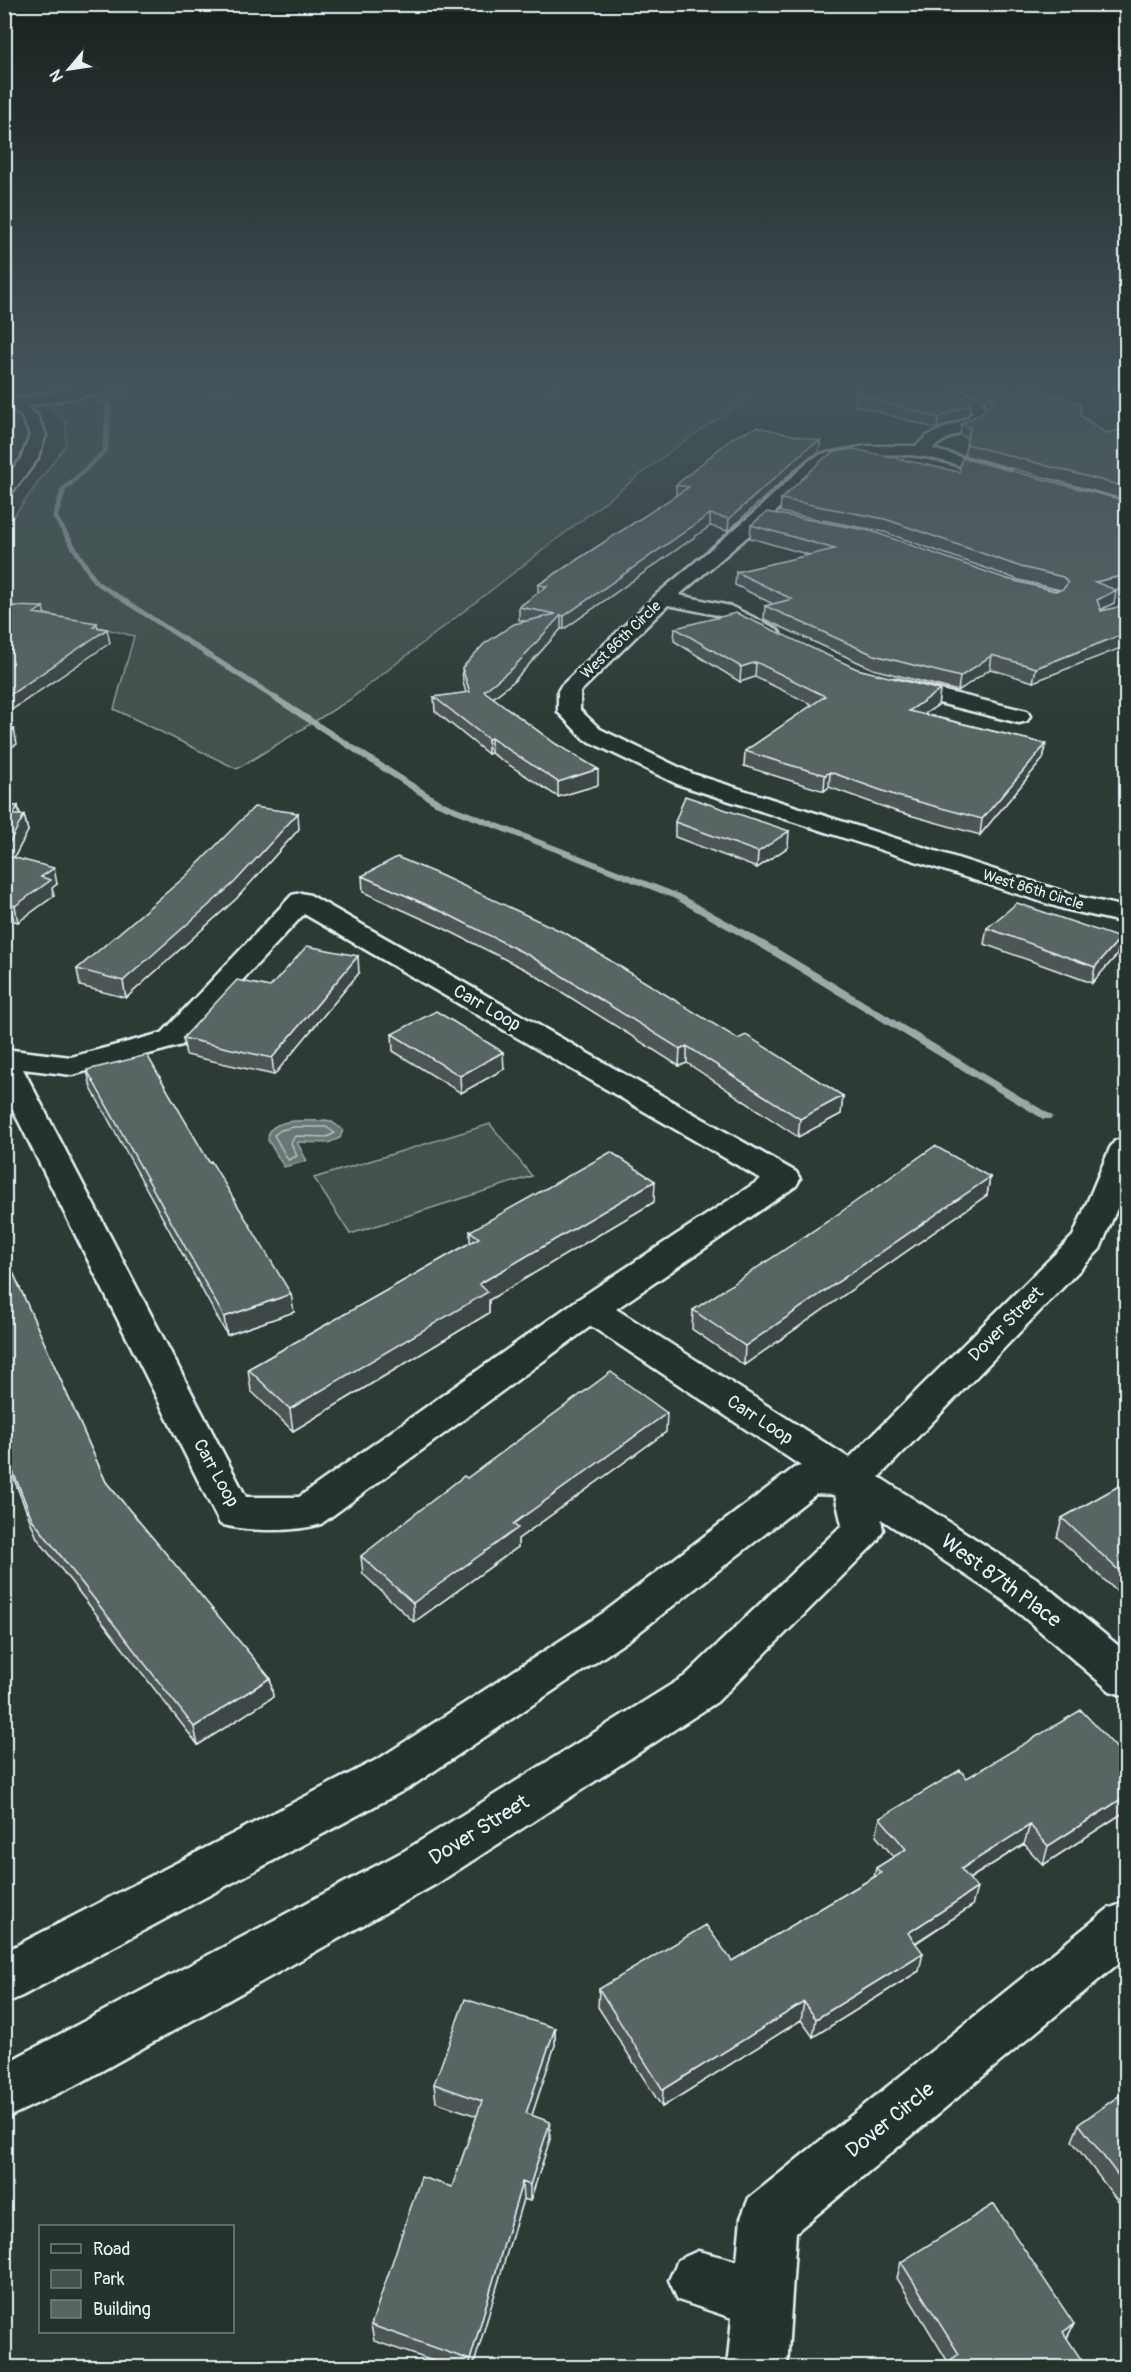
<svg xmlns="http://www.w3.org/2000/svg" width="1131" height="2372" viewBox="0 0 1131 2372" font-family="Pangolin,sans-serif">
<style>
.green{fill:#45524e;stroke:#96a2a3;stroke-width:1.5}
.water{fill:#6b7775;stroke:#9da8a9;stroke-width:1.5}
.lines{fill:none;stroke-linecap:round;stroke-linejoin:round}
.shore{stroke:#b6c0c4;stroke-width:1.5}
.stream{fill:#9da8a9;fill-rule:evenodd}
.street-casing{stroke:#e8f1f8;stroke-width:5}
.street{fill:#26332d;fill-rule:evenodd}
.wall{fill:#4d5755;stroke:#e8f1f8;stroke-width:1.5}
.shaded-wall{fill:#3e4745;stroke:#e8f1f8;stroke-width:1.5}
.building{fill:#596563;stroke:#e8f1f8;stroke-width:1.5}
.labels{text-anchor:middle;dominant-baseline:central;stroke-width:6;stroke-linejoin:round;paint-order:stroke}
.far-street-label{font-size:15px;fill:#e8f1f8;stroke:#26332d}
.street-label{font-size:18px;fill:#e8f1f8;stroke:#26332d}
.near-street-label{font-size:21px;fill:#e8f1f8;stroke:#26332d}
</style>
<rect width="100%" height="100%" fill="#2e3b35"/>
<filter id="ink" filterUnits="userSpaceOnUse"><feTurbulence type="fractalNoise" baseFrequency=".0167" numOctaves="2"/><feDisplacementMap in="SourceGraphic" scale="12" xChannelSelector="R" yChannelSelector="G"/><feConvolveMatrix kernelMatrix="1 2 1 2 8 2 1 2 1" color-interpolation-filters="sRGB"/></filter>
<g filter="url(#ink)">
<!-- green -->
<path class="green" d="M160 387 220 389 242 387H765L676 447 348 701 237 769 114 709 134 636 5 603V528L66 444V423L50 404 94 395Z
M490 1124 532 1176 350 1234 314 1178Z"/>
<!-- water -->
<path class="water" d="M326 1120 332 1122 343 1130 340 1138 328 1143 297 1142 307 1161 284 1167 268 1140 269 1131C284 1116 307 1123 326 1120Z"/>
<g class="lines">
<!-- shore -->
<path class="shore" d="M294 1127H326L335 1133 327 1137 295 1136 291 1143 297 1156 288 1160 274 1135 281 1130Z"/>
<!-- stream -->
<path class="stream" d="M89 396 112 405 108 451 66 491 58 517 98 581 441 801 679 894 771 945 1051 1115 1053 1117 1051 1119H1043L763 949 673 898 435 805 93 583 52 517 61 489 102 451 106 406 89 398Z"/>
<defs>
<path id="street" d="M88 387H120L113 391 27 406 37 415 46 435 37 460 10 495 4 496V479L21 459 30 435 22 417 11 408 4 410V391L17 398Z
M904 387C936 387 968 383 990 412 975 432 949 433 932 449L1010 470 1012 474 1010 478 1004 479C977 472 945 459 918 456 888 453 849 454 822 468L767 520 679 595 730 606 777 629 780 633 777 637 770 639 763 637 717 615 668 605 580 692V710L600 729 693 774 1080 897 1126 907V923L1064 909 677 784 584 739 558 712V691L561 686 657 594 755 512 810 460 822 454 866 446H916L927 436 968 418 973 412C953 391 932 397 906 390Z
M895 679 1027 711 1030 716 1027 721 1019 723 887 690 884 685 887 680Z
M301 893 310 895 796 1172 800 1179 796 1186 616 1309 849 1458 1073 1236 1110 1148 1115 1141 1126 1138V1187L1100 1249 879 1477 1036 1578 1126 1652V1696L1110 1691 1006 1602 881 1519 883 1530 877 1541 717 1702 438 1883 80 2083 4 2119V2064L404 1851 685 1676 842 1525 835 1495 816 1494 633 1637 412 1786 22 1996 4 2004V1952L380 1758 603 1613 794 1468 801 1466 591 1326 321 1524C295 1532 246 1532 220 1524L4 1092V1049L71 1057 162 1033 292 895ZM304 914 761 1179 577 1300 299 1497H246L23 1069 72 1075 182 1045Z
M1126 1902V1957L796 2232 787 2368H727L732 2318 678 2300 669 2280 678 2260 698 2251 737 2261 741 2218 749 2198 1108 1909Z"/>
</defs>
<!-- street casing -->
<use href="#street" class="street-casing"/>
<!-- street -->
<use href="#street" class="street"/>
</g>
<!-- wall -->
<path class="wall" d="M860 387H938L970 412 967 416 937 429 855 405 856 401 854 400 855 390 860 388Z
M948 387H1032L1081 416 1106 433 1126 429V500L964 455 968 438 960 435 961 424 980 414 988 407 983 401 962 389Z
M820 441 819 453 808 458 728 531 710 526 564 629H561L514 681 493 698 598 785 558 797 491 753 488 754 435 711 434 697 466 693 463 682 462 668 524 621 519 620V607L538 593V585L676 496V485Z
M959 472 1126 501V588L1116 590 1114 603 1101 610 1033 682 990 669 958 691 873 669 764 619 765 606 773 604 735 585 736 572 810 555 750 538 751 525 1007 579 1055 591 1060 590 1019 580 884 532 780 512 781 499Z
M675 628 857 669 940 690 938 705 924 714 1046 744 1043 759 980 835 895 811 829 787 824 791 782 778 744 766 745 751 813 705 755 677 740 682 674 641Z
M4 806H18L20 815H24L28 831 14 858 57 884 52 888 54 896 18 922 14 921 4 928Z
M675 822 788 847 757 868 675 837Z
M299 829 236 899 126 998 80 986 77 969Z
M362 876 738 1039 843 1096 841 1114 798 1137 687 1063 679 1066 530 972 445 929 363 892Z
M987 928 1120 938 1117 955 1092 983 984 944Z
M359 973 274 1075 186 1055 183 1038 270 987Z
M392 1034 504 1069 461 1093 393 1051Z
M87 1070 294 1312 227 1335 91 1088Z
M990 1177 987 1195 744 1365 692 1329 693 1310Z
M654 1202 489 1300V1313L293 1431 251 1391 248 1369 470 1243V1231Z
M4 1252 106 1482 270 1678 273 1697 198 1745 37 1538 4 1454Z
M666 1432 518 1539V1547L414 1622 363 1574 361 1556 467 1478Z
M1126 1482V1592L1121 1595 1057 1537 1062 1518Z
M1126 1758V1811L1043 1865 1024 1844 969 1879 972 1906 916 1943 919 1971 813 2037 801 2020 662 2107 598 2007 599 1989 732 1961 874 1877 876 1868 894 1857 876 1836 880 1818 967 1778Z
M555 2028V2045L532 2115 550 2139 530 2201 523 2199 473 2367H451L374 2341 371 2325 452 2187 477 2116 436 2102 434 2084Z
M1126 2091V2212L1072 2141 1079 2124Z
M901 2262 1074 2324 1067 2338 948 2362 897 2278Z"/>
<!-- shaded-wall -->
<path class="shaded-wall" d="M971 401 970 412 967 416 937 429 939 418Z
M820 441 819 453 808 458 728 531 729 519 809 447Z
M710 514V526L564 629V616Z
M1126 575V588L1092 595 1095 582Z
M1116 590 1114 603 1094 613 1097 600Z
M43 607 46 621 34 613Z
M561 615V629L514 681 484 705V691Z
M97 623 99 635 107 629 110 643 4 715V699Z
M1126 633V646L1033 682 1036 668Z
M992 655 990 669 958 691 960 677Z
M756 662 755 677 740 682 741 667Z
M940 690 938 705 908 725 909 711Z
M14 729 17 744 7 749 8 753 4 755V733Z
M491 738V753L488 754V739Z
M1046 744 1043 759 980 835 982 819Z
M598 769V785L558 797V782Z
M830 772 829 787 824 791 825 775Z
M18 806 21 821 24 815 28 831 7 871 4 859V853L13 815Z
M298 813 299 829 236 899 126 998 123 981Z
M789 831 788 847 757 868 758 852Z
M54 868 57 884 52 888 54 896 18 922 15 906 41 877Z
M10 904 14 921 4 928V909Z
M1120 938 1117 955 1092 983 1095 967Z
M358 956 359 973 274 1075 272 1058Z
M687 1046V1063L679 1066 680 1049Z
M503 1052 504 1069 461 1093 460 1076Z
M843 1096 841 1114 798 1137 800 1119Z
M990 1177 987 1195 744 1365 745 1346Z
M655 1181 654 1202 489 1300V1313L293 1431 290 1409 479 1284Z
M291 1294 294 1312 227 1335 224 1317Z
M667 1413 666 1432 518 1539V1547L414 1622 413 1603 513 1524Z
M1126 1577V1592L1121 1595Z
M270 1678 273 1697 198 1745 194 1727Z
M1126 1796V1811L1043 1865 1048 1846Z
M1030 1825 1024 1844 956 1887 961 1869Z
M977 1888 972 1906 904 1950 908 1933Z
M923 1953 919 1971 813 2037 816 2019Z
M804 2002 801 2020 662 2107 663 2090Z
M555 2028V2045L527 2130 526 2113Z
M550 2122V2139L530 2201V2185Z
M522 2182 523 2199 473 2367H471L470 2360Z
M1074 2324 1066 2339 1063 2332Z"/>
<!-- building -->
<path class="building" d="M865 387H938L951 389 971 401 968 405 939 418 856 394 864 392 855 390Z
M978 387H1032L1080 404 1081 416 1106 433 1126 429V487L966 444 970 427 961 424 980 414 994 401 984 390Z
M757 427 820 441 809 447 729 519 710 514 564 616 561 615 514 667 484 691 556 744 598 769 558 782 491 738 488 739 434 697 470 692 462 668 484 644 514 624 556 614 519 607 547 586 538 585 689 487 676 485 732 438Z
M854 449 959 472 962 458 1126 501V575L1095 582 1116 590 1097 600 1101 611 1126 605V633L1036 668 992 655 960 677 874 655 765 606 792 599 736 572 835 549 751 525 767 512 871 531 1007 579 1055 591 1063 589 1068 583 1063 577 1021 567 885 519 781 499 824 458 835 452Z
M4 606 43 607 34 613 97 623 93 627 107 629 4 699Z
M736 613 857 669 940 690 909 711 1046 744 982 819 897 796 830 772 825 775 783 763 745 751 825 696 756 662 741 667 675 628Z
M4 725 14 729 4 733Z
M685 796 789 831 758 852 675 822Z
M4 806H18L13 815H24L4 853Z
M254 807 298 813 234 883 123 981 77 969 187 875Z
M4 855 54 868 41 877 51 880 15 906 10 904 4 909Z
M397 857 440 875 567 934 738 1039 746 1035 843 1096 800 1119 687 1046 680 1049 530 956 445 913 362 876Z
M1017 903 1120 938 1095 967 987 928Z
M307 946 358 956 272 1058 183 1038 237 980 270 987Z
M436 1011 503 1052 460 1076 392 1034Z
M147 1055 209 1162 211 1161 291 1294 224 1317 87 1070Z
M935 1146 990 1177 745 1346 693 1310 828 1221Z
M611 1152 655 1181 479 1284 488 1292 290 1409 248 1369 479 1238 470 1231Z
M4 1252 106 1482 270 1678 194 1727 32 1519 4 1449Z
M611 1372 667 1413 513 1524 518 1528 413 1603 361 1556 464 1476 467 1478Z
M1126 1482V1577L1062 1518Z
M1081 1710 1126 1758V1796L1048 1846 1030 1825 961 1869 977 1888 908 1933 923 1953 816 2019 804 2002 663 2090 599 1989 706 1925 732 1961 881 1873 876 1868 906 1849 880 1818 960 1770 967 1778Z
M465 1999 555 2028 526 2113 550 2122 530 2185 522 2182 470 2360 371 2325 421 2177 452 2187 482 2101 434 2084Z
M1126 2091V2186L1079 2124Z
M994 2204 1074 2324 1063 2332 1086 2367H940L959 2354 901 2262Z"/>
</g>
<!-- sky -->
<linearGradient id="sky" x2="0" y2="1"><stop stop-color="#19201d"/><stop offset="0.54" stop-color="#46555c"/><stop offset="1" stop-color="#46555c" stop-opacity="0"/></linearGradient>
<rect width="1131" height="719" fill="url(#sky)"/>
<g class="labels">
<!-- far-street labels -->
<g class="far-street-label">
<text transform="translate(621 640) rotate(-44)">West 86th Circle</text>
<text transform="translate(1033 890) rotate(17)">West 86th Circle</text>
</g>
<!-- street labels -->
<g class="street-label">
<text transform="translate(487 1008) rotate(30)">Carr Loop</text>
<text transform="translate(1006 1324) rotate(-45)">Dover Street</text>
<text transform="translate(760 1420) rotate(33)">Carr Loop</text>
<text transform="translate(216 1473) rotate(61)">Carr Loop</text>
</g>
<!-- near-street labels -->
<g class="near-street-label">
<text transform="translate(1001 1581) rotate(36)">West 87th Place</text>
<text transform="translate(479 1830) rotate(-32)">Dover Street</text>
<text transform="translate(890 2120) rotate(-39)">Dover Circle</text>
</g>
</g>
<!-- margin -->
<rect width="1131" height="2372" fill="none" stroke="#26332d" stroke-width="24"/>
<rect x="12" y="12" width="1107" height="2348" fill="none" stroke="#e8f1f8" stroke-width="2" filter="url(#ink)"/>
<!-- legend -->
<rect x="39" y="2225" width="195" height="108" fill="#26332d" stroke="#747f7e" stroke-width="1.5"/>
<rect x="51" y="2244" width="30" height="9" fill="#26332d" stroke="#747f7e" stroke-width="1.5"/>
<text x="93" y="2255" font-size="18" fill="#e8f1f8">Road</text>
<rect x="51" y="2270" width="30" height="18" fill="#45524e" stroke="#747f7e" stroke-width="1.5"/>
<text x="93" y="2285" font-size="18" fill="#e8f1f8">Park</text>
<rect x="51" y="2300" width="30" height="18" fill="#596563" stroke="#747f7e" stroke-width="1.5"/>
<text x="93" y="2315" font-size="18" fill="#e8f1f8">Building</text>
<!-- north arrow -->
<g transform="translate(69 69) rotate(241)" stroke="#26332d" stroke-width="4.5" paint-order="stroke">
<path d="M0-4.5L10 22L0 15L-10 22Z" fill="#e8f1f8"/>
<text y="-9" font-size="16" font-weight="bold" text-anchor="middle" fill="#e8f1f8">N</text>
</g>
</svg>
